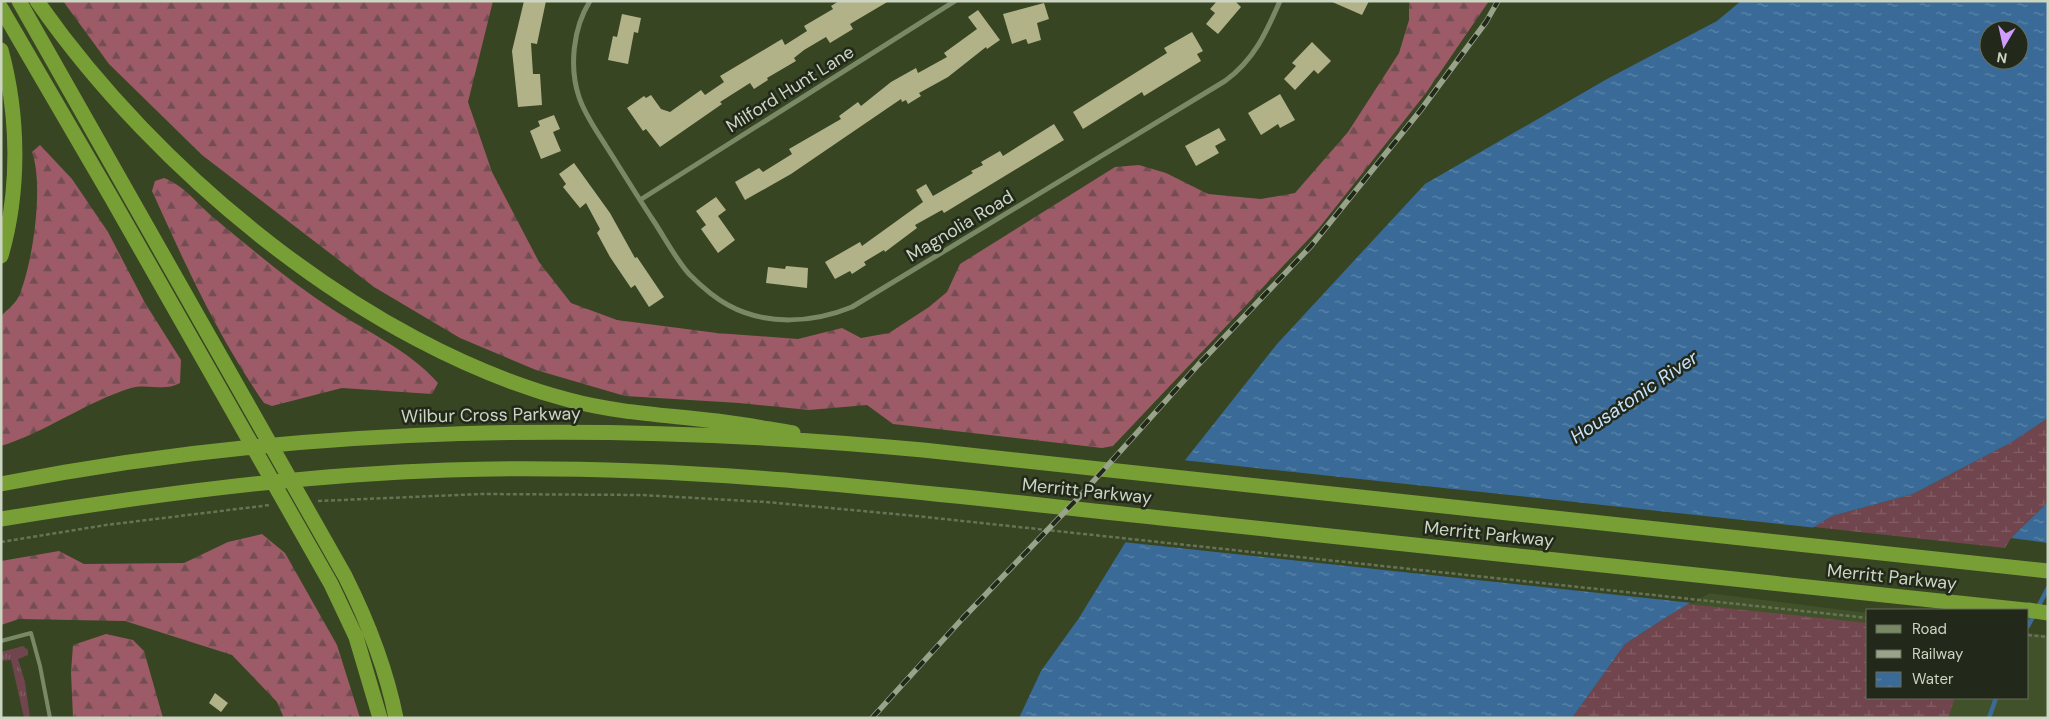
<svg xmlns="http://www.w3.org/2000/svg" width="2049" height="719" viewBox="0 0 2049 719" font-family="'DM Sans',sans-serif">
<style>
.built{fill:#415129}
.grass{fill:url(#grass-tufts)}
.forest{fill:url(#forest-firs)}
.wetland{fill:url(#wetland-marsh)}
.water{fill:url(#water-ripples);fill-rule:evenodd}
.pier{fill:#374523}
.lines{fill:none;stroke-linecap:round;stroke-linejoin:round}
.stream{stroke:#3a6b98;stroke-width:4.5}
.building{fill:#b2b289}
.path{stroke:#677356;stroke-width:2.5;stroke-dasharray:4 2.5;stroke-linecap:butt}
.lane{stroke:#798965;stroke-width:4}
.street{stroke:#798965;stroke-width:5}
.highway{stroke:#789f36;stroke-width:15}
.rail-casing{stroke:#99a38b;stroke-width:5.5}
.rail{stroke:#22291a;stroke-width:4;stroke-dasharray:11;stroke-linecap:butt}
.labels{text-anchor:middle;dominant-baseline:central;stroke-width:5;stroke-linejoin:round;paint-order:stroke}
.street-label{font-size:18px;fill:#ccd5c2;stroke:#22291a}
.water-label{font-size:19px;font-style:italic;fill:#c5e1fc;stroke:#22291a}
</style>
<defs>
<pattern id="grass-tufts" width="24" height="20" patternUnits="userSpaceOnUse" patternTransform="scale(1.25)"><rect width="24" height="20" fill="#70454d"/><path d="M3 7l-1-3M5 7V3M7 7l1-3M15 17l-1-3M17 17v-4M19 17l1-3" fill="none" stroke="#835f65"/></pattern>
<pattern id="forest-firs" width="22" height="20" patternUnits="userSpaceOnUse" patternTransform="scale(1.25)"><rect width="22" height="20" fill="#9d5a67"/><path d="M5 1l3.5 6h-7zM16 11l3.5 6h-7z" fill="#724e53"/></pattern>
<pattern id="wetland-marsh" width="20" height="14" patternUnits="userSpaceOnUse" patternTransform="scale(1.25)"><rect width="20" height="14" fill="#70454d"/><path d="M1 5h8M5 5V1M11 12h8M15 12V8" fill="none" stroke="#835f65"/></pattern>
<pattern id="water-ripples" width="26" height="14" patternUnits="userSpaceOnUse" patternTransform="scale(1.25)"><rect width="26" height="14" fill="#3a6b98"/><path d="M2 4q2-2 4 0t4 0M15 11q2-2 4 0t4 0" fill="none" stroke="#5e86a9"/></pattern>
</defs>
<rect width="100%" height="100%" fill="#374523"/>
<!-- built -->
<path class="built" d="M1684 590 1868 613V698H2028V633L2048 635V718H1572Z"/>
<!-- grass -->
<path class="grass" d="M23 646 28 650V655L18 659 25 682 30 718H24L11 660 1 661V652Z"/>
<!-- forest -->
<path class="forest" d="M63 1H493L468 102 492 172 539 262 571 303 617 320 717 333 798 339 842 328 861 338 889 333 929 307 947 292 960 264 1115 167 1139 165 1166 173 1208 194 1261 199 1295 193 1348 132 1399 53 1409 20V1H1489L1426 93 1319 228 1113 446 1102 448 893 424 867 405 809 410 739 403 625 396 536 370 460 338 374 287 202 155 109 64Z
M40 145 72 179 108 232 145 303 181 360 180 383C164 392 148 383 131 388 86 402 46 432 1 446V316C7 310 16 303 19 296 33 263 44 185 32 152Z
M164 178C184 185 198 205 214 218 253 250 290 282 332 309 369 333 409 350 438 383L432 394 342 388 272 406 264 403C218 337 185 264 152 191L155 181Z
M262 534 285 553 337 645 360 718H284L277 702 232 655 125 621 19 619 1 625V561L59 551 84 564 184 563 228 542Z
M106 634 133 640 144 651 163 718H73L71 672 73 645Z"/>
<!-- wetland -->
<path class="wetland" d="M2048 418V502L2011 538 2005 548 1814 527 1832 516 1913 494 2012 442Z
M1687 604 1868 623V698H1955L1948 718H1572L1625 644Z"/>
<!-- water -->
<path class="water" d="M1741 1H2048V418L2012 442 1913 494 1832 516 1665 618 1625 644 1572 718H1019L1041 671 1079 618 1144 512 1277 344 1425 184 1607 79 1717 21ZM1989 30H2019V60H1989Z
M2048 502V543L2011 538Z"/>
<!-- pier -->
<path class="pier" d="M1182 460 1817 528 1693 603 1123 542 1142 510Z"/>
<g class="lines">
<!-- stream -->
<path class="stream" d="M2028 626 2048 588
M1989 718 1996 698"/>
</g>
<!-- building -->
<path class="building" d="M524 1H546L537 44 531 43 533 74H540L542 105 518 107 512 51Z
M839 1H889L850 24 853 29 830 43 826 37 804 50 794 58 796 61 767 78 768 80 754 89 750 83 720 102 722 104 660 147 646 129 643 131 627 108 644 96 646 98 651 95 661 109 670 112 701 90 705 95 724 82 720 76 782 39 785 45 807 31 804 26 833 9 831 6Z
M1217 1H1235L1241 7 1218 34 1206 24 1215 13 1210 9Z
M1330 1H1369L1362 15Z
M1044 3 1049 19 1037 23 1041 40 1028 44 1026 39 1012 44 1003 14Z
M978 10 1000 40 987 49 986 47 948 77 919 93 921 96 908 104 906 100 902 102 901 99 791 174 745 200 735 182 759 168 763 172 792 154 789 149 841 119 839 116 858 102 861 106 891 82 916 68 918 73 947 57 944 53 977 29 968 17Z
M622 14 641 18 638 33 634 32 628 64 608 60 613 36 617 37Z
M1192 32 1203 51 1197 54 1201 61 1144 96 1142 92 1083 129 1073 112 1167 53 1164 48Z
M1312 42 1331 61 1318 74 1314 70 1295 90 1284 79 1296 66 1292 63Z
M1280 94 1295 120 1280 128 1278 124 1261 135 1248 113Z
M554 115 560 129 553 132 561 151 541 159 530 131 540 126 538 121Z
M1054 124 1064 140 944 213 942 210 915 225 917 228 885 252 884 250 864 262 866 265 852 274 850 271 835 279 825 262 860 242 862 246 923 202 916 190 926 184 933 196 973 173 971 171 983 165 981 162 1000 151 1003 156Z
M1219 128 1226 140 1215 146 1219 153 1196 166 1185 146Z
M574 163 610 213 635 258 637 257 664 297 649 307 635 285 631 288 610 257 597 233 600 229 586 203 580 208 563 187 566 184 559 174Z
M716 197 726 210 718 216 735 240 718 253 701 229 706 225 696 211Z
M786 266 808 268 807 288 766 283 768 267 785 269Z
M215 693 228 703 221 712 209 703Z"/>
<g class="lines">
<!-- path -->
<path class="path" d="M318 501 481 494 642 495 766 502 916 516 1868 618
M1 542 106 525 270 505
M2028 635 2048 637"/>
<!-- lane -->
<path class="lane" d="M1 641 31 633 40 666 50 718"/>
<!-- street -->
<path class="street" d="M590 1C573 28 569 67 579 97 585 115 596 130 606 146 622 171 637 196 653 220 665 238 675 258 689 274 701 286 713 297 728 305 766 326 813 323 852 307L1225 81C1254 60 1266 33 1280 1
M640 200 955 1"/>
<!-- highway -->
<path class="highway" d="M19 1 345 576C368 622 386 668 396 718
M37 1C156 172 365 346 569 400 617 413 668 415 717 421 743 424 768 429 793 433
M1 8 111 197 331 584 356 637 380 718
M1 50C19 115 20 191 1 256
M1 484C305 424 615 421 923 450L2048 571
M1 519C149 495 298 475 448 470 687 462 924 493 1161 518 1449 549 1737 579 2025 610
M2028 610 2048 613"/>
<defs>
<path id="rail" d="M872 718 963 618 1081 495 1198 365 1311 246 1420 111 1486 22 1498 1"/>
</defs>
<!-- rail casing -->
<use href="#rail" class="rail-casing"/>
<!-- rail -->
<use href="#rail" class="rail"/>
</g>
<g class="labels">
<!-- street labels -->
<g class="street-label">
<text transform="translate(790 89) rotate(-32)">Milford Hunt Lane</text>
<text transform="translate(960 226) rotate(-31)">Magnolia Road</text>
<text transform="translate(491 415) rotate(-1)">Wilbur Cross Parkway</text>
<text transform="translate(1087 491) rotate(6)">Merritt Parkway</text>
<text transform="translate(1489 534) rotate(6)">Merritt Parkway</text>
<text transform="translate(1892 577) rotate(6)">Merritt Parkway</text>
</g>
<!-- water labels -->
<g class="water-label">
<text transform="translate(1634 397) rotate(-34)">Housatonic River</text>
</g>
</g>
<!-- border -->
<rect width="2049" height="719" fill="none" stroke="#ccd5c2" stroke-width="5"/>
<!-- legend -->
<rect x="1866" y="609" width="162" height="90" fill="#22291a" stroke="#666e5d"/>
<rect x="1876" y="625" width="25" height="8" fill="#798965" stroke="#666e5d"/>
<text x="1912" y="634" font-size="15" fill="#ccd5c2">Road</text>
<rect x="1876" y="650" width="25" height="8" fill="#99a38b" stroke="#666e5d"/>
<text x="1912" y="659" font-size="15" fill="#ccd5c2">Railway</text>
<rect x="1876" y="672" width="25" height="15" fill="url(#water-ripples)" stroke="#666e5d"/>
<text x="1912" y="684" font-size="15" fill="#ccd5c2">Water</text>
<!-- north arrow -->
<g transform="translate(2004 45) rotate(189)"><circle r="24" fill="#22291a" stroke="#666e5d"/>
<path d="M0-4L9 19L0 12L-9 19Z" fill="#d09dfe"/>
<text y="-8" font-size="14" font-weight="bold" text-anchor="middle" fill="#ccd5c2">N</text>
</g>
</svg>
